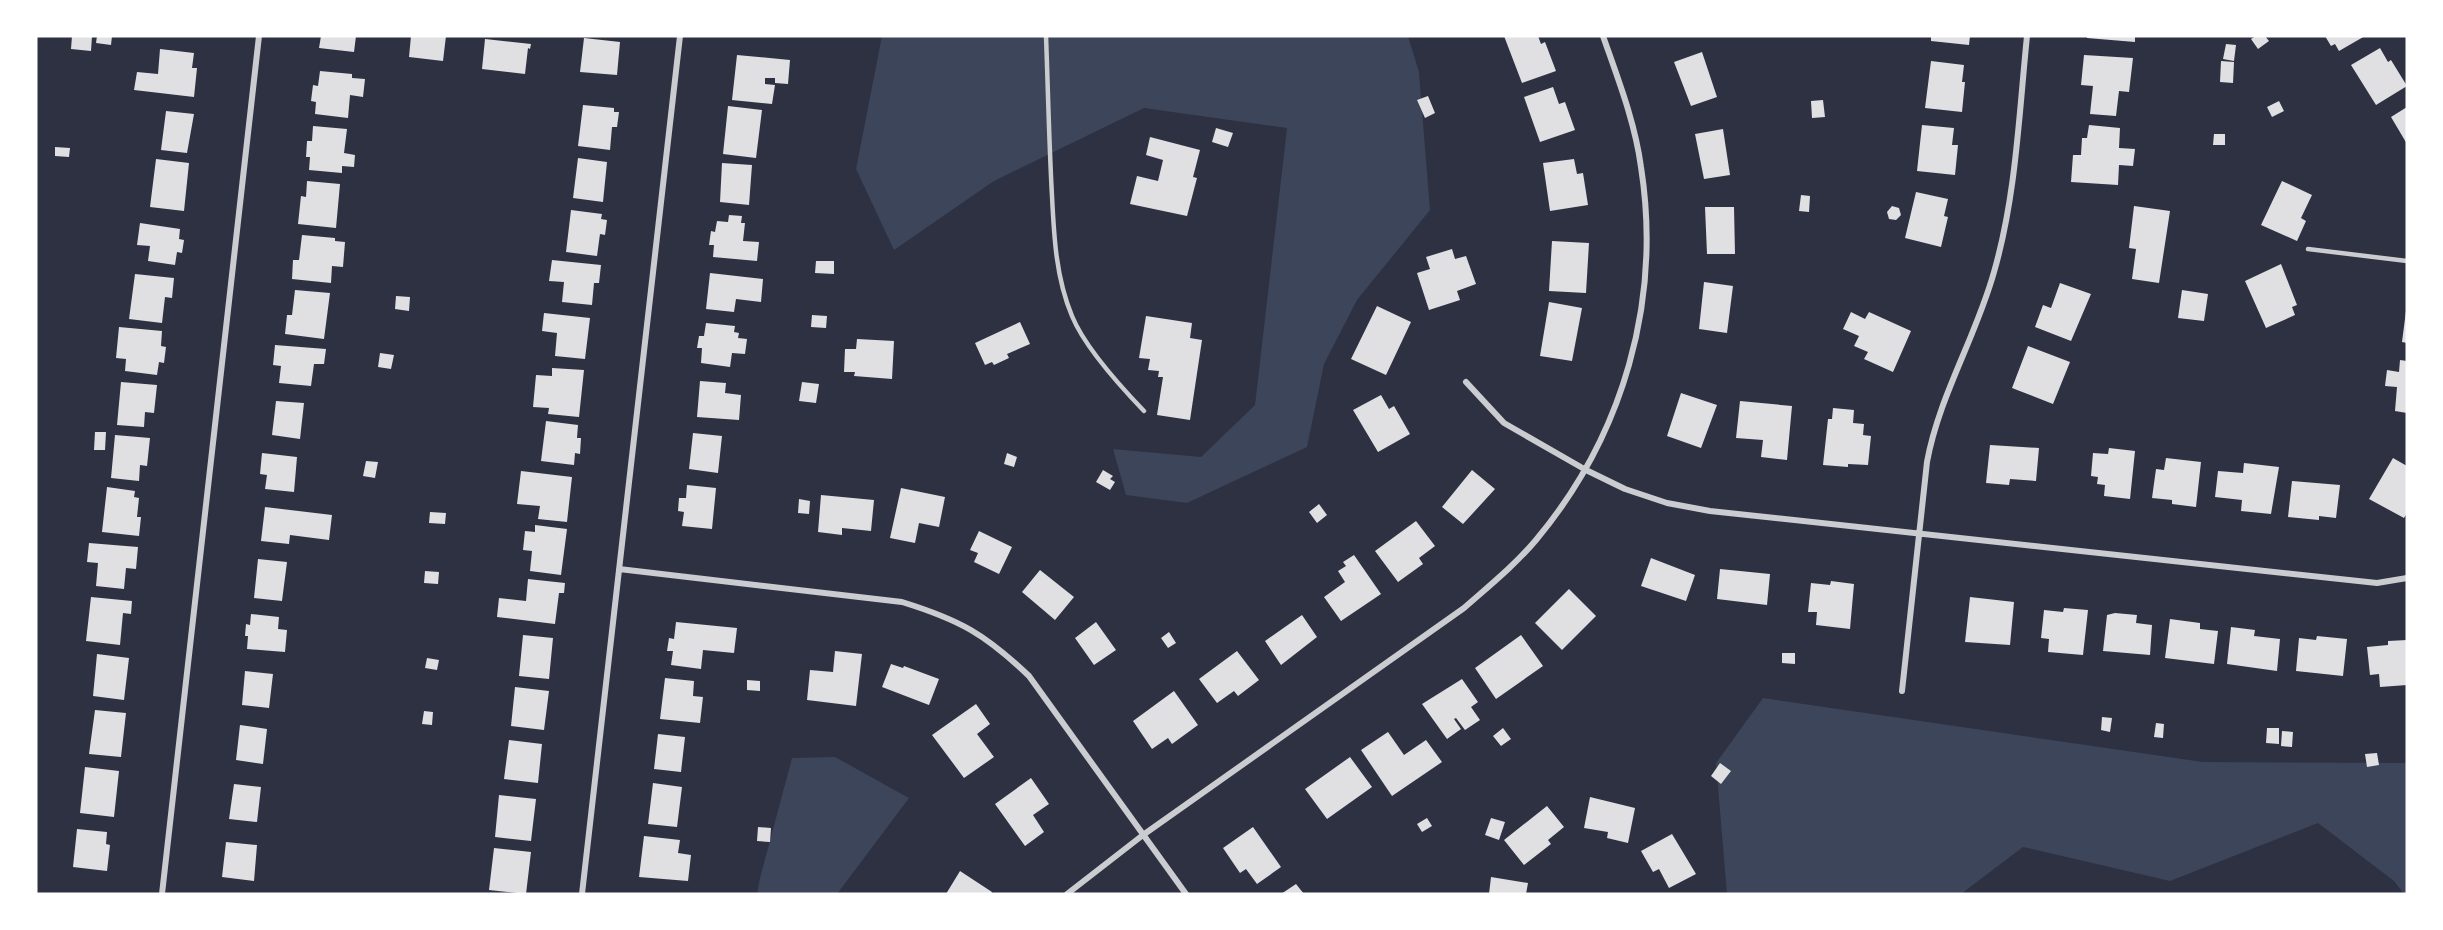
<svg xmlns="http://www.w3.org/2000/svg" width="2443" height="930" viewBox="0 0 2443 930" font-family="Figtree,sans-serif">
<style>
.green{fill:#3c4559}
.building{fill:#e0e0e3}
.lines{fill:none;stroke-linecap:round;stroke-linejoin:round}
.service{stroke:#caccd0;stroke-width:4.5}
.minor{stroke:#caccd0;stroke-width:6}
</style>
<rect width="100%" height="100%" fill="#2d3142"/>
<!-- green -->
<path class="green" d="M882 36H1408L1419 72 1430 210 1357 300 1324 364 1307 447 1187 503 1126 495 1113 449 1201 457 1255 405 1287 128 1144 108 994 181 894 250 856 169Z
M1763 698 2203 762 2407 763V894H2404L2394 881 2318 823 2170 881 2023 847 1961 894H1727L1716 763Z
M835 757 909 798 837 894H757L760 878 792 758Z"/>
<!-- building -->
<path class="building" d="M72 36H92L91 51 71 49Z
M97 36H112L111 45 96 43Z
M321 36H356L354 52 319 48Z
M411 36H446L443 61 409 57Z
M1504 36H1538L1541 44 1545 42 1556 71 1522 83Z
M1931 36H1970L1969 45 1931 41Z
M2087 36H2135V42L2087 38Z
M2256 36H2265L2269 41 2258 49 2251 39Z
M2325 36H2365L2339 51 2335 44 2331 46Z
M584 38 620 42 617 75 580 72Z
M485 39 531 44 530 49 528 48 525 74 482 69Z
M2226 44 2236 45 2234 61 2223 59Z
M2380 48 2388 62 2391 60 2407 86 2376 105 2351 65Z
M160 49 194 53 192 68H197L194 97 134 90 137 72 158 74Z
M1702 52 1717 97 1691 106 1674 62Z
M737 55 790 60 788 84 775 83V78H765V84L775 85 772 104 732 100Z
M2084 55 2133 58 2129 92 2119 91 2116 116 2090 114 2093 86 2081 85Z
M1931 61 1964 65 1962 82H1965L1962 112 1925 108Z
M2221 61 2234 62 2233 83 2220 82Z
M320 71 352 74V78L365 79 363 97 350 95 348 118 315 114 316 102 311 101 313 85 318 86Z
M1553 87 1559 104 1565 102 1575 130 1540 142 1524 97Z
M1428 96 1435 113 1425 118 1417 100Z
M1823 100 1825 117 1812 118 1811 101Z
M2279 101 2284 111 2272 117 2267 107Z
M583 105 614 108V112H619L617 127H612L610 150 578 146Z
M728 106 762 110 756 158 723 154Z
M2407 107V144L2391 117Z
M166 111 194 114 187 153 161 150Z
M1922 125 1954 128 1952 145H1958L1955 175 1917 171Z
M2089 125 2120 128 2119 148 2135 149 2133 166 2119 165 2118 185 2071 182 2073 155H2081L2082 138H2087Z
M313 126 347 129 344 153 355 155 354 167 342 166V173L309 170 310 157H306L307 141H312Z
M1216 128 1233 133 1228 147 1212 142Z
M1723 129 1730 175 1704 179 1695 134Z
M2214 134H2225V145H2213Z
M1150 137 1200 150 1193 177 1197 178 1187 216 1130 204 1137 176 1158 181 1163 160 1146 155Z
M55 147 70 148 69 157 55 156Z
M578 158 607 162 603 202 573 198Z
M156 159 189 163 184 211 150 207Z
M1574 159 1577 174 1583 173 1588 205 1550 211 1543 163Z
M722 163 752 165 749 205 720 202Z
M307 181 340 184 336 228 298 224 301 196 306 197Z
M2282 181 2312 195 2301 218 2306 221 2297 241 2261 225Z
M1916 192 1948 199 1944 216 1948 217 1941 247 1905 238Z
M1801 195 1810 196 1809 212 1799 211Z
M1892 206 1899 208 1901 215 1896 220 1889 219 1887 212Z
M2134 206 2170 211 2159 283 2132 279 2136 249 2129 248Z
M1705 207H1734L1735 254H1707Z
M571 210 602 214 601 219 607 220 605 235 600 234 597 256 566 252Z
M729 215 742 216 741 223H745L743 241 759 242 757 261 713 257 714 245H709L711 231 715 232 717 221 728 222Z
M140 223 180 229 179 239 184 240 182 253 177 252 175 265 148 261 150 246 137 245Z
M302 235 335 238V241L345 242 343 267 332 266 331 283 292 279 293 260H299Z
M1552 241 1589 243 1586 293 1549 291Z
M1452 249 1455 259 1466 256 1476 284 1457 291 1460 300 1429 310 1417 273 1430 269 1426 257Z
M552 260 601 265 599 283H594L592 305 562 302 564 282 549 281Z
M816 261H834V274L815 273Z
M2281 264 2297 305 2292 307 2295 315 2266 328 2245 281Z
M710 273 763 279 761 302 736 299 734 312 706 309Z
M135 274 174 278 172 298 165 297 162 323 129 319Z
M1704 282 1733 286 1727 333 1699 329Z
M2060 283 2091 294 2071 341 2035 327 2043 305 2051 308Z
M295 290 330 293 324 339 285 334 287 315H292Z
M2182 290 2208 294 2204 321 2178 318Z
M396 296 410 297 409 311 395 309Z
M1549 302 1582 308 1572 361 1540 356Z
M1377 306 1411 322 1386 375 1351 359Z
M2406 311H2407V343L2402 342Z
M1851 312 1865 319 1869 312 1911 331 1893 372 1864 359 1868 352 1854 346 1859 336 1843 329Z
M544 313 590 318 585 359 555 356 557 333 542 331Z
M812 315 827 316 826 328 811 327Z
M1146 316 1192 323 1190 338 1202 340 1190 420 1157 415 1163 377H1158L1159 371 1148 370 1150 359 1139 358Z
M1020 322 1030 344 1007 354 1009 358 994 365 992 362 985 365 975 343Z
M706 323 735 326 734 332 739 333 738 338 747 339 745 354 732 353 730 367 701 363 702 348H697L699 336H704Z
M119 327 162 331 161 346 166 347 164 363 159 362 157 375 125 371 126 359 116 358Z
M857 339 894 341 892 379 854 376 855 372H844L845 349H856Z
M275 345 326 349 324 364H314L311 386 279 383 281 366 273 365Z
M2028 346 2070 362 2053 404 2012 388Z
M380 353 394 355 391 369 378 367Z
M2400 360 2407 361V413L2395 411 2397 387 2385 386 2387 370 2399 372Z
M552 368 584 370 579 417 548 414 549 408 533 407 536 375 552 376Z
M700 381 726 383 725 393 741 395 739 420 697 417Z
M121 382 157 385 154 413 145 412 144 427 117 425Z
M802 382 819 384 816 403 799 401Z
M1681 393 1717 405 1701 448 1667 436Z
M1381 395 1389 409 1394 406 1410 434 1378 452 1353 410Z
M276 401 304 403 300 439 272 435Z
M1740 401 1792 406 1787 460 1761 457 1763 440 1736 438Z
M1833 408 1854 410 1853 423 1864 424 1863 435 1871 436 1868 465 1848 464V467L1823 465 1828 419H1832Z
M546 421 578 425 577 438H581L580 454 575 453 574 465 541 461Z
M95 432H106L105 450H94Z
M693 433 722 436 718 473 689 469Z
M115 435 150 438 147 466 140 465 139 481 111 478Z
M1990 445 2039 448 2036 481 2010 479 2009 485 1986 483Z
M2109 448 2135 451 2130 499 2104 496 2105 485 2097 484 2098 477 2091 476 2093 453 2108 454Z
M262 453 297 457 294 492 265 489 267 475 260 474Z
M1007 453 1017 457 1014 467 1004 464Z
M2166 458 2201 462 2196 507 2172 504V500L2152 498 2156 469 2164 470Z
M2393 458 2407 466V513L2404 518 2369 499Z
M366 461 378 462 375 478 363 476Z
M2244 463 2279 467 2271 514 2241 511 2242 500 2215 497 2218 471 2243 473Z
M1103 470 1113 476 1110 479 1115 482 1110 490 1096 482Z
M1472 470 1495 489 1463 524 1442 507Z
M521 471 572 477 567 522 538 519 540 506 517 504Z
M2292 481 2340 485 2336 518 2319 516V520L2288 517Z
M687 485 716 488 712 529 682 526 684 512 678 511 679 498H686Z
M107 487 135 491 134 497 139 498 137 517H141L139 536 102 532Z
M901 488 945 497 939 527 919 523 915 543 890 538Z
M821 495 874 500 871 531 842 528V535L818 532Z
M799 499 810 501 809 514 798 513Z
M1319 504 1327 515 1317 523 1309 512Z
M265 507 332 515 329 540 290 535 289 544 261 541Z
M430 512 446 513 445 524 429 523Z
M1416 521 1435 546 1419 558 1423 564 1398 582 1375 551Z
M535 525 567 529 561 575 530 571 532 551 523 550 525 531 535 532Z
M979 531 1012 547 999 574 974 562 978 553 970 550Z
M89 543 138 547 136 569 126 568 124 589 96 586 98 563 87 562Z
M1354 555 1381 594 1341 621 1324 597 1345 582 1338 571 1346 566 1343 562Z
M1651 558 1695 575 1686 601 1641 586Z
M258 559 287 562 282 601 254 598Z
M1720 569 1770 574 1767 605 1717 599Z
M1040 570 1074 597 1055 620 1022 592Z
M425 571 439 572 438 584 424 583Z
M528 579 565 583 564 593H559L555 624 497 617 499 598 526 601Z
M1831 581 1854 584 1850 629 1816 625 1817 612H1808L1811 583 1830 585Z
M1569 589 1596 616 1562 650 1535 623Z
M91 597 132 601 131 614 123 613 120 645 86 641Z
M1970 597 2014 602 2010 645 1965 642Z
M2064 608 2088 610 2083 655 2048 652 2049 639 2041 638 2044 610 2063 612Z
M2115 613 2137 615 2136 623 2152 625 2150 655 2103 651 2107 615Z
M251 614 279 617 278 629 287 630 285 652 247 649 248 636H245L246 624 250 625Z
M1302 615 1317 637 1281 665 1265 641Z
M2170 619 2200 623V629L2218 631 2214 664 2165 658Z
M676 622 737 628 734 653 703 650 701 669 671 665 673 651H667L669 638 674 639Z
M1096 622 1116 650 1094 665 1075 638Z
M2231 627 2255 630 2254 636 2280 639 2277 671 2227 664Z
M1169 632 1176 643 1168 648 1161 638Z
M523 635 553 638 549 679 519 676Z
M1521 635 1543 666 1496 699 1475 668Z
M2317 636 2347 639 2343 676 2296 671 2299 638 2316 640Z
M2407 640V685L2380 687 2379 674 2370 675 2367 647 2388 645V641Z
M835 651 862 654 856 706 807 700 810 670 833 672Z
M1237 651 1259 680 1238 696 1234 691 1217 703 1199 679Z
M1782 653H1795V664L1782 663Z
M97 654 129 658 124 700 93 696Z
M427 658 439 660 437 670 425 668Z
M891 664 903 668 904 666 939 679 929 705 882 687Z
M245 671 273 674 269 708 242 705Z
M665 678 694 681 693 696 703 697 700 723 660 719Z
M1462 679 1478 702 1471 707 1480 720 1465 730 1456 718 1454 719 1461 729 1447 739 1422 704Z
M747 680 760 681V691L747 690Z
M515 687 549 691 544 730 511 726Z
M1174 691 1198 725 1172 744 1168 738 1152 749 1133 721Z
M976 704 990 724 977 734 994 757 964 778 932 735Z
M95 710 126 713 121 757 89 754Z
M424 711 433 712 432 725 422 724Z
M2102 717 2112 718 2110 732 2101 730Z
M2156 723 2164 724 2163 738 2154 737Z
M240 725 267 729 263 764 236 760Z
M1503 728 1511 739 1501 746 1493 736Z
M2267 728H2279V744L2266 743Z
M2282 731 2293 732 2292 747 2281 746Z
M1388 732 1404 755 1426 740 1442 762 1392 796 1361 750Z
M658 734 685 737 681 772 654 769Z
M509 740 542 744 538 783 504 779Z
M2377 753 2379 765 2367 767 2365 754Z
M1350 757 1372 787 1327 819 1305 789Z
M1720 763 1731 771 1721 784 1711 776Z
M85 767 119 771 114 817 80 813Z
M1031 778 1049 804 1033 815 1044 832 1025 846 995 804Z
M653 783 682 787 677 827 648 824Z
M234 784 261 787 257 822 229 819Z
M499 795 536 799 531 841 495 837Z
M1590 797 1635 808 1628 843 1607 838 1608 832 1584 828Z
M1547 806 1564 827 1548 840 1551 844 1524 865 1504 840Z
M1427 818 1432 826 1422 832 1417 824Z
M1491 818 1505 822 1499 840 1485 835Z
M758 827 771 828 770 842 757 841Z
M1253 827 1281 867 1257 884 1246 869 1240 873 1223 848Z
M77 829 107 832 106 844 110 845 107 871 73 867Z
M1672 834 1696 874 1669 888 1659 869 1653 872 1641 851Z
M644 836 680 840 678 853 691 855 688 881 639 877Z
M226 842 257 845 254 881 222 877Z
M494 848 531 852 526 894 489 890Z
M960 871 992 892 991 894H946Z
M1491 877 1528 883 1526 894H1489Z
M1296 884 1304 894H1281Z"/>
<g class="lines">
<!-- service -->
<path class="service" d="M1046 36C1048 89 1049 142 1052 196 1054 237 1056 278 1072 316 1085 348 1120 386 1144 411
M2308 249 2407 261"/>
<!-- minor -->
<path class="minor" d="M1466 382 1504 423 1586 470 1625 489 1667 503 1710 511 2377 583 2407 578
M619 569 902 602C960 620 985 634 1029 676L1186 894
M1902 691 1927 462C1939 396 1976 337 1994 272 2016 196 2019 114 2027 36
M162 894 259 36
M582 894 680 36
M1067 894 1143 835 1464 608C1489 586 1515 565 1536 540 1623 436 1662 301 1641 167 1635 122 1618 79 1603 36"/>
</g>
<!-- border -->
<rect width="2443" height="930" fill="none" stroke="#ffffff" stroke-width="75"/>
</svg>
